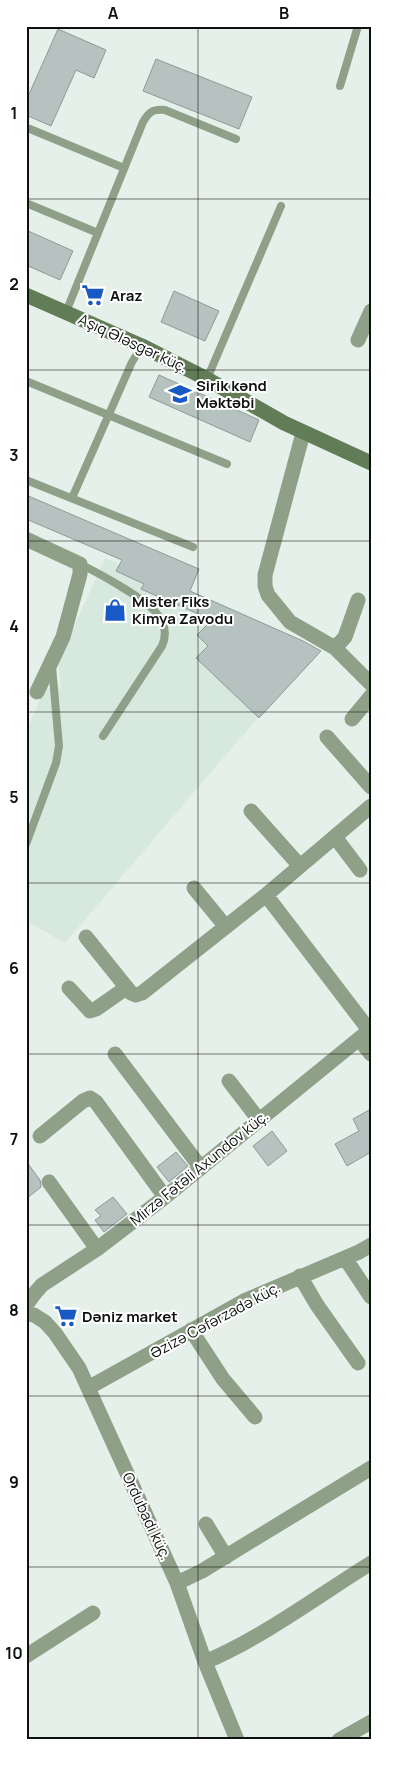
<svg xmlns="http://www.w3.org/2000/svg" width="397" height="1766" viewBox="0 0 397 1766" font-family="Manrope,sans-serif">
<style>
.built{fill:#d7e9de}
.building{fill:#b6c2bf;stroke:#8e9a97}
.lines{fill:none;stroke-linecap:round;stroke-linejoin:round}
.lane{stroke:#8ea188;stroke-width:8}
.street{stroke:#8ea188;stroke-width:15}
.secondary{stroke:#617c57;stroke-width:15}
.grid{fill:none;stroke:#0e110f;stroke-width:1;stroke-opacity:0.55}
.labels{text-anchor:middle;dominant-baseline:central;stroke-width:4;stroke-linejoin:round;paint-order:stroke}
.poi-label{font-size:15px;font-weight:bold;fill:#0e110f;stroke:#fff;text-anchor:start}
.street-label{font-size:15px;fill:#0e110f;stroke:#fff}
.neatline{fill:none;stroke:#0e110f;stroke-width:2}
.grid-label{font-size:16px;text-anchor:middle;font-weight:bold;fill:#0e110f}
</style>
<rect width="100%" height="100%" fill="#e6f0ea"/>
<!-- built -->
<path class="built" d="M105 558 315 651 65 943 26 921V732L45 688 61 687 58 662Z"/>
<!-- building -->
<path class="building" d="M58 29 106 50 94 78 76 70 51 126 26 115V101Z
M156 59 252 97 239 129 143 91Z
M26 230 73 251 60 280 26 265Z
M174 291 219 311 205 341 161 322Z
M159 375 259 420 250 442 149 397Z
M26 495 199 569 190 591 303 641 321 651 259 718 196 658 208 646 197 635 212 620 141 589 144 584 116 571 122 560 26 519Z
M371 1109V1152L347 1166 335 1144 359 1131 353 1119Z
M272 1131 287 1151 268 1166 253 1146Z
M176 1152 188 1166 169 1182 157 1167Z
M26 1161 40 1180 41 1187 26 1199Z
M113 1197 127 1214 104 1232 95 1220 101 1216 95 1210Z"/>
<g class="lines">
<!-- lane -->
<path class="lane" d="M340 86 358 26
M30 129 124 168
M26 203 98 233
M66 312 143 122C149 112 152 109 165 110L236 139
M207 379 281 206
M26 381 227 464
M26 480 193 547
M72 498 132 362 142 346
M80 564C94 571 107 578 120 586 141 599 175 617 162 646L103 736
M26 844 56 763 59 746 52 666"/>
<!-- street -->
<path class="street" d="M358 340 371 311
M303 433 265 575V586L268 595 290 622 335 648 371 684
M26 539 80 564V574L63 637 37 692
M335 648 345 637 358 600
M352 719 371 696
M327 737 371 787
M251 811 300 866
M335 837 360 870
M194 888 226 927
M266 895 369 1030
M86 937 131 993 136 995 142 993 266 895 371 806
M69 988 90 1011 96 1009 126 988
M359 1039 371 1054
M115 1054 201 1168
M229 1081 259 1120
M40 1136 83 1101 90 1098 96 1102 165 1197
M49 1182 97 1249
M345 1258 371 1297
M300 1276 317 1305 358 1363
M26 1305 35 1293 42 1285 97 1249 165 1197 371 1029
M26 1313 34 1315 45 1322 55 1333 79 1368 177 1583 205 1662 237 1740
M191 1330 223 1379 255 1417
M88 1388 244 1301 359 1252 371 1245
M206 1524 226 1557
M177 1583 202 1571 371 1468
M26 1656 93 1613
M205 1662C262 1638 318 1596 371 1563
M339 1740 371 1722"/>
<!-- secondary -->
<path class="secondary" d="M26 295 142 346 207 379 284 423 371 463"/>
</g>
<!-- grid -->
<path class="grid" d="M198 26V1740M26 199H371M26 370H371M26 541H371M26 712H371M26 883H371M26 1054H371M26 1225H371M26 1396H371M26 1567H371"/>
<!-- icons -->
<defs>
<symbol id="supermarket-bare" viewBox="-9 -9 18 18"><path d="M-6-5.5h2.5l.6 2H6L4.5 2H-2.5L-4.4-4H-6ZM-1.5 3.2a1.3 1.3 0 1 0 .1 0ZM3 3.2a1.3 1.3 0 1 0 .1 0Z" fill="#1959c5" stroke="#fff" stroke-width="2.5" paint-order="stroke"/></symbol>
<symbol id="school-bare" viewBox="-9 -9 18 18"><path d="M0-5L7-2L0 1L-7-2ZM-4 1L0 2.5L4 1V4Q0 6-4 4Z" fill="#1959c5" stroke="#fff" stroke-width="2.5" paint-order="stroke"/></symbol>
<symbol id="shop-bare" viewBox="-9 -9 18 18"><path d="M-5-2.5h2.3a2.7 3.5 0 0 1 5.4 0H5L5.5 6h-11ZM-1.5-2.5h3a1.5 2.3 0 0 0-3 0Z" fill="#1959c5" stroke="#fff" stroke-width="2.5" paint-order="stroke"/></symbol>
</defs>
<g fill-rule="evenodd">
<use href="#supermarket-bare" x="77" y="279" width="32" height="32"/>
<use href="#school-bare" x="164" y="378" width="32" height="32"/>
<use href="#shop-bare" x="99" y="594" width="32" height="32"/>
<use href="#supermarket-bare" x="50" y="1300" width="32" height="32"/>
</g>
<g class="labels">
<!-- poi labels -->
<g class="poi-label">
<text x="110" y="295">Araz</text>
<text x="196" y="385">Sirik kənd<tspan x="196" dy="17">Məktəbi</tspan></text>
<text x="132" y="601">Mister Fiks<tspan x="132" dy="17">Kimya Zavodu</tspan></text>
<text x="82" y="1316">Dəniz market</text>
</g>
<!-- street labels -->
<g class="street-label">
<text transform="translate(133 343) rotate(25)">Aşıq Ələsgər küç.</text>
<text transform="translate(199 1168) rotate(-39)">Mirzə Fətəli Axundov küç.</text>
<text transform="translate(215 1320) rotate(-28)">Əzizə Cəfərzadə küç.</text>
<text transform="translate(147 1516) rotate(65)">Ordubadi küç.</text>
</g>
</g>
<!-- border -->
<rect width="397" height="1766" fill="none" stroke="#ffffff" stroke-width="55"/>
<rect x="28" y="28" width="342" height="1710" class="neatline"/>
<g class="grid-label">
<text x="113" y="19">A</text>
<text x="284" y="19">B</text>
<text x="14" y="119">1</text>
<text x="14" y="290">2</text>
<text x="14" y="461">3</text>
<text x="14" y="632">4</text>
<text x="14" y="803">5</text>
<text x="14" y="974">6</text>
<text x="14" y="1145">7</text>
<text x="14" y="1316">8</text>
<text x="14" y="1488">9</text>
<text x="14" y="1659">10</text>
</g>
</svg>
